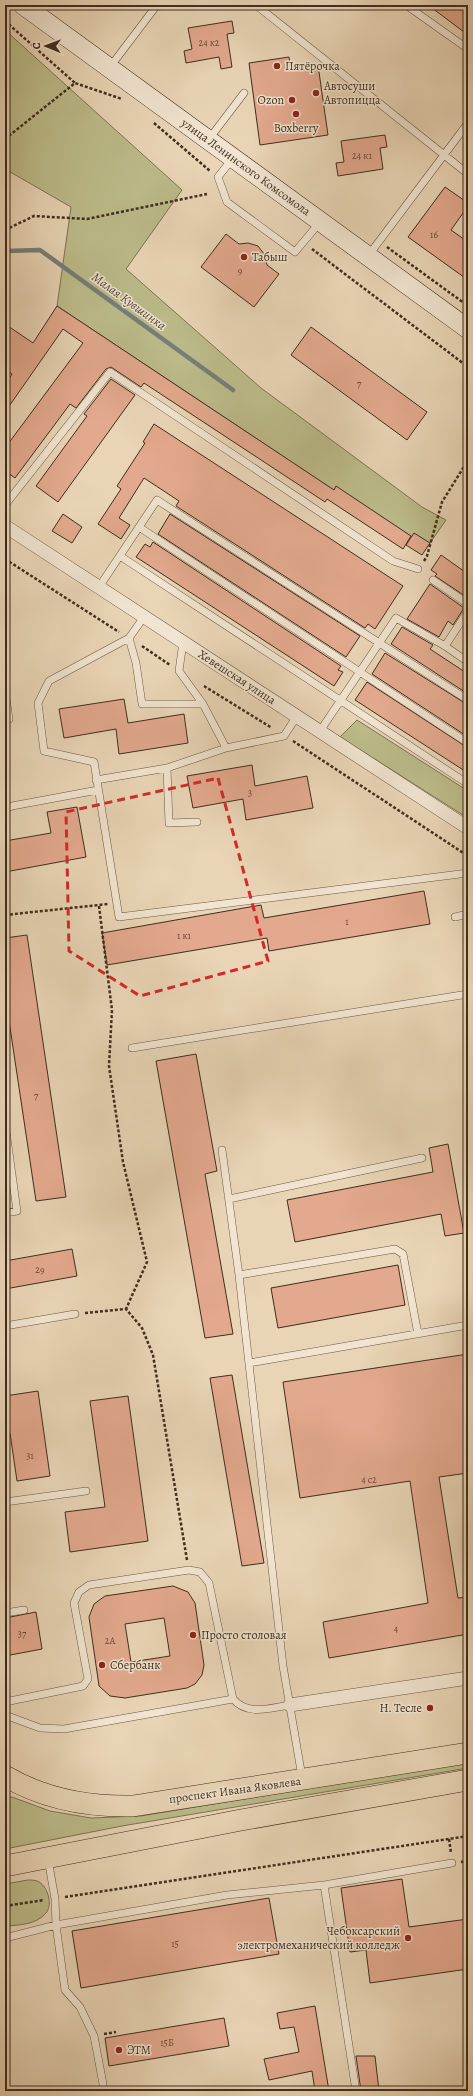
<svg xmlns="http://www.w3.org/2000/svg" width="473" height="2096" viewBox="0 0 473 2096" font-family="Alegreya,serif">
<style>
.green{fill:#bcbc8a;stroke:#7e7454}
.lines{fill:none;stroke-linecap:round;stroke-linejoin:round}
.stream{stroke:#767f7a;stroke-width:4.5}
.building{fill:#e3a98e;stroke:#3f2d1e;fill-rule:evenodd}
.lane-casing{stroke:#6a5744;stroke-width:8}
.street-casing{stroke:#6a5744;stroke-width:14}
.secondary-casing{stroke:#3f2d1e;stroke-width:20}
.primary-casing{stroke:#3f2d1e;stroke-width:22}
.path{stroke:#3f2d1e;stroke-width:2.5;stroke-dasharray:3 2;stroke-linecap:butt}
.lane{stroke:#f1e4d0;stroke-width:7}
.street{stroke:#f1e4d0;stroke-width:13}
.secondary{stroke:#f1e4d0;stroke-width:19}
.primary{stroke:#e9d5b6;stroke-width:21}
.marked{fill:none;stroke:#d62828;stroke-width:3;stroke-dasharray:8 5;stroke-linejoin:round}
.poi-dot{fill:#8f2418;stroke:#f1e4d0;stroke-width:1.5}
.labels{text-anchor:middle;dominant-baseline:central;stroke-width:3;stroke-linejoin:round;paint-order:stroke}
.number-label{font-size:10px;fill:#684c3a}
.poi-label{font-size:12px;fill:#3f2d1e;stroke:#f1e4d0;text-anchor:start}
.street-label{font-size:12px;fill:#3f2d1e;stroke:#f1e4d0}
.water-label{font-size:13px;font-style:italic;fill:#51483d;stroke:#f1e4d0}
</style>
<rect width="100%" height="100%" fill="#e9d5b6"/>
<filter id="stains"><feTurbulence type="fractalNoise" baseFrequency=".005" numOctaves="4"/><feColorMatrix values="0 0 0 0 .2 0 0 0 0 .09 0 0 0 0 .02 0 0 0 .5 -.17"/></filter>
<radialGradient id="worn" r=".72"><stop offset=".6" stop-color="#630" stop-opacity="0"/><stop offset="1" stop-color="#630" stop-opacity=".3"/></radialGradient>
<!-- green -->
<path class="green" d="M5 30 182 190 126 269 261 388 422 507 446 520 430 543 412 537 336 487 334 490 57 306 71 207 5 169Z
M357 720 468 791 466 817 340 737Z
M468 1762V1768L122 1826 5 1849 8 1798 12 1797 50 1811 91 1818 141 1816Z
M28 1880C30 1880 35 1880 37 1881 48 1885 53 1905 46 1913 36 1925 19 1925 5 1926V1884Z"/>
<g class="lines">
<!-- stream -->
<path class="stream" d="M5 251 40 250 233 390"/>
</g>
<!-- building -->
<path class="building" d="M428 5H468V35Z
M232 21 234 33 227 34 232 67 221 69 219 57 186 63 184 51 192 49 188 28Z
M289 57 291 69 318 65 328 135 260 145 249 63Z
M385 135 387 147 380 148 383 169 338 176 336 163 344 162 341 141Z
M445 187 468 203V206L451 230 468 242V280L408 237Z
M226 234 239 244 248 243 258 246 264 254 267 265 279 274 254 307 201 267Z
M57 306 334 490 336 486 411 536 403 549 327 499 325 502 144 383 141 387 111 367 106 369 76 408 70 404 15 478 5 471V448L83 343 63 329 5 412V385L12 374 5 369V324L33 343Z
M311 327 427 412 407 440 291 355Z
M111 379 135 395 58 502 36 486 87 416 84 414Z
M154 424 403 586 375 629 368 624 365 628 176 506 179 501 144 478 119 518 130 525 121 539 98 524 121 489 117 486 145 443 143 442Z
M63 514 82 527 72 543 52 531Z
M170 514 360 636 346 657 158 534Z
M414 533 430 543 422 555 406 545Z
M153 542 341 666 338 670 343 672 334 686 136 557 145 544 150 547Z
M441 555 468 574V598L435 576 437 574 431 570Z
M430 584 464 608 453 625 448 621 439 637 407 619Z
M402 627 433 645 430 649 468 674V694L391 644Z
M385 653 468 705V737L372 674Z
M367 682 468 748V773L355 700Z
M124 699 128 723 184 714 188 743 119 754 116 729 64 738 59 709Z
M252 765 255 786 307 776 313 808 246 820 243 799 193 808 187 776Z
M77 807 86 857 5 872V841L51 833 47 812Z
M424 891 430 924 269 951 267 938 107 965 102 933 261 905 264 918Z
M27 935 66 1197 36 1201 5 994V938Z
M196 1054 217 1171 205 1174 233 1334 205 1338 156 1061Z
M448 1144 464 1233 445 1236 441 1214 295 1242 287 1200 433 1172 429 1148Z
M72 1249 77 1276 5 1289V1261Z
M398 1265 405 1305 278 1328 271 1288Z
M468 1354V1473L439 1477 458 1598 468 1597V1634L329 1658 323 1622 428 1603 410 1481 300 1498 283 1382Z
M232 1375 264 1563 242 1566 210 1378Z
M38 1391 50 1476 17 1481 10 1433 5 1434V1396Z
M128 1396 148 1541 70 1552 65 1512 105 1507 90 1401Z
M173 1586 188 1592 195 1603 204 1665 202 1675 195 1684 187 1688 125 1698 110 1696 99 1686 89 1617 94 1604 105 1596ZM164 1618 170 1656 131 1662 125 1624Z
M36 1612 42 1649 5 1656V1618Z
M402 1879 409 1927 468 1919V1969L370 1983 366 1950 350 1952 341 1888Z
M269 1898 279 1954 81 1988 72 1931Z
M315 2006 329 2091H315L312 2071 269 2080 264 2059 299 2052 294 2027 280 2029 277 2013Z
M224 2018 229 2046 109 2066 105 2038Z
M356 2056H375L379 2091H361Z"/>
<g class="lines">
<defs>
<path id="lane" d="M256 5 468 174
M406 5 468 49
M110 67 157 5
M209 139 244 93
M233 158 218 177 227 202 295 252 321 221
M368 256 468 123
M5 505 110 372 393 561 418 569
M139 527 468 743
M120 556 468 784
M433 580 468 604
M99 587 157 500 468 700
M144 617 129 638 49 681 38 703 44 751 94 762 119 917 468 873
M129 638 136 663 142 704H203
M183 642 179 671 203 704 226 748 284 736 297 716
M445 646 468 662
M5 691 9 719
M320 731 396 618 445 646 468 611
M96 780 167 768
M5 809 12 806 98 790
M197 822 169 823 167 768 226 748
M455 917 468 914
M132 1048 468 994
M5 1124 17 1211 5 1213
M222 1150 239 1275 283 1666 302 1777
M229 1199 422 1158
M239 1275 395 1249 403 1254 418 1334
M5 1326 75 1314
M249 1363 468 1325
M5 1502 86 1491
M5 1613 24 1610
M5 1702 83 1686 88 1679 74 1603 79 1592 89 1585 189 1570 200 1572 209 1583 233 1699C248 1716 269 1708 290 1705
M5 1715 40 1728 64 1729 233 1699
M48 1859 55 1899 56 1925 65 1990 80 2007 94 2036 103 2084
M324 1885 356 2091
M5 1938 56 1925 227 1895 324 1885 452 1863"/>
<path id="street" d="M5 526 468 828
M290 1705 468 1678"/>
<path id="secondary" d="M23 5 468 329"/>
<path id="primary" d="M5 1776C44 1799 88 1807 133 1806L468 1753
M5 1866 241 1820 468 1780"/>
</defs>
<!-- lane casing -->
<use href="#lane" class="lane-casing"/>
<!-- street casing -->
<use href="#street" class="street-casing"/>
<!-- secondary casing -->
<use href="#secondary" class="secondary-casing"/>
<!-- primary casing -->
<use href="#primary" class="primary-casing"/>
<!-- path -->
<path class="path" d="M5 21 75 83
M154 123 210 171
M5 139 75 83 122 99
M5 230 34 216 87 219 207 194
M387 247 468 306
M312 249 468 367
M5 559 119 632
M424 561 427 556 442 502 468 460
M142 646 170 665
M204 686 272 728
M293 741 468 856
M99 906 112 1010 109 1066 123 1162 147 1262 126 1309
M5 915 108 904
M85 1313 126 1309 142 1328 153 1355 187 1560
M449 1839 451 1853
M461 1862 468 1861
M65 1897 468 1836
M5 1906 44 1900
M104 2034 116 2032"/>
<!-- lane -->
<use href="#lane" class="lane"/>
<!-- street -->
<use href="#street" class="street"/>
<!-- secondary -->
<use href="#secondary" class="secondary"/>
<!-- primary -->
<use href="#primary" class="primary"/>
</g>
<!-- marked area -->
<path class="marked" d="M218 778 268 961 140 996 69 951 66 812Z"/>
<!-- markers -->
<g class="poi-dot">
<circle cx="277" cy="66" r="4"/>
<circle cx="316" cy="93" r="4"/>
<circle cx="292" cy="100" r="4"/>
<circle cx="296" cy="114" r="4"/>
<circle cx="244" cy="257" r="4"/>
<circle cx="193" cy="1635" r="4"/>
<circle cx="102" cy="1665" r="4"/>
<circle cx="430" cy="1708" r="4"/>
<circle cx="408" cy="1938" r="4"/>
<circle cx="119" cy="2050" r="4"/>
</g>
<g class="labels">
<!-- number labels -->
<g class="number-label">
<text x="209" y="42">24 к2</text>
<text x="362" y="155">24 к1</text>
<text x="434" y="234">16</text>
<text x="240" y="270">9</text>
<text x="359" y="383">7</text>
<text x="250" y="792">3</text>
<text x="347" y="921">1</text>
<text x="184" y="935">1 к1</text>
<text x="36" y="1095">7</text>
<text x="40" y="1269">29</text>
<text x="30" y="1455">31</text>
<text x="369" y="1479">4 с2</text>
<text x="396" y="1628">4</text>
<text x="22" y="1633">37</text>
<text x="110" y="1640">2А</text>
<text x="175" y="1943">15</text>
<text x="167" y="2042">15Б</text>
</g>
<!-- poi labels -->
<g class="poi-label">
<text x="285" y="66">Пятёрочка</text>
<text x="324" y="86">Автосуши<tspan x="324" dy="14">Автопицца</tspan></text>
<text x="284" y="100" text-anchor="end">Ozon</text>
<text x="296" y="128" text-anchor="middle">Boxberry</text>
<text x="252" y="257">Табыш</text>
<text x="201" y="1635">Просто столовая</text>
<text x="110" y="1665">Сбербанк</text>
<text x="422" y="1708" text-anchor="end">Н. Тесле</text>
<text x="400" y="1931" text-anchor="end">Чебоксарский<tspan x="400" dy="14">электромеханический колледж</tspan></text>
<text x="127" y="2050">ЭТМ</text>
</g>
<!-- street labels -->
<g class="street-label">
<text transform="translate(246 167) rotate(36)">улица Ленинского Комсомола</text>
<text transform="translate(237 677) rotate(33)">Хевешская улица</text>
<text transform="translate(235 1790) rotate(-8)">проспект Ивана Яковлева</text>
</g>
<!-- water labels -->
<g class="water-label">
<text transform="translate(129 301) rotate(36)">Малая Кувшинка</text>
</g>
</g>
<!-- margin -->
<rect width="473" height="2096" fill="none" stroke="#e9d5b6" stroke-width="20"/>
<rect x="6" y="6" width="461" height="2084" fill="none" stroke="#3f2d1e" stroke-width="2"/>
<rect x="10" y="10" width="453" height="2076" fill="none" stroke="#3f2d1e"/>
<!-- north arrow -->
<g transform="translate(46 46) rotate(271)" stroke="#f1e4d0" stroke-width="3" paint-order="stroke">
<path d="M0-3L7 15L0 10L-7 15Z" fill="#3f2d1e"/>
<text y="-6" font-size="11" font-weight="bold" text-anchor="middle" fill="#3f2d1e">С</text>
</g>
<rect width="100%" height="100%" filter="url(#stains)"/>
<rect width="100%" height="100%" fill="url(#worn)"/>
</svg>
